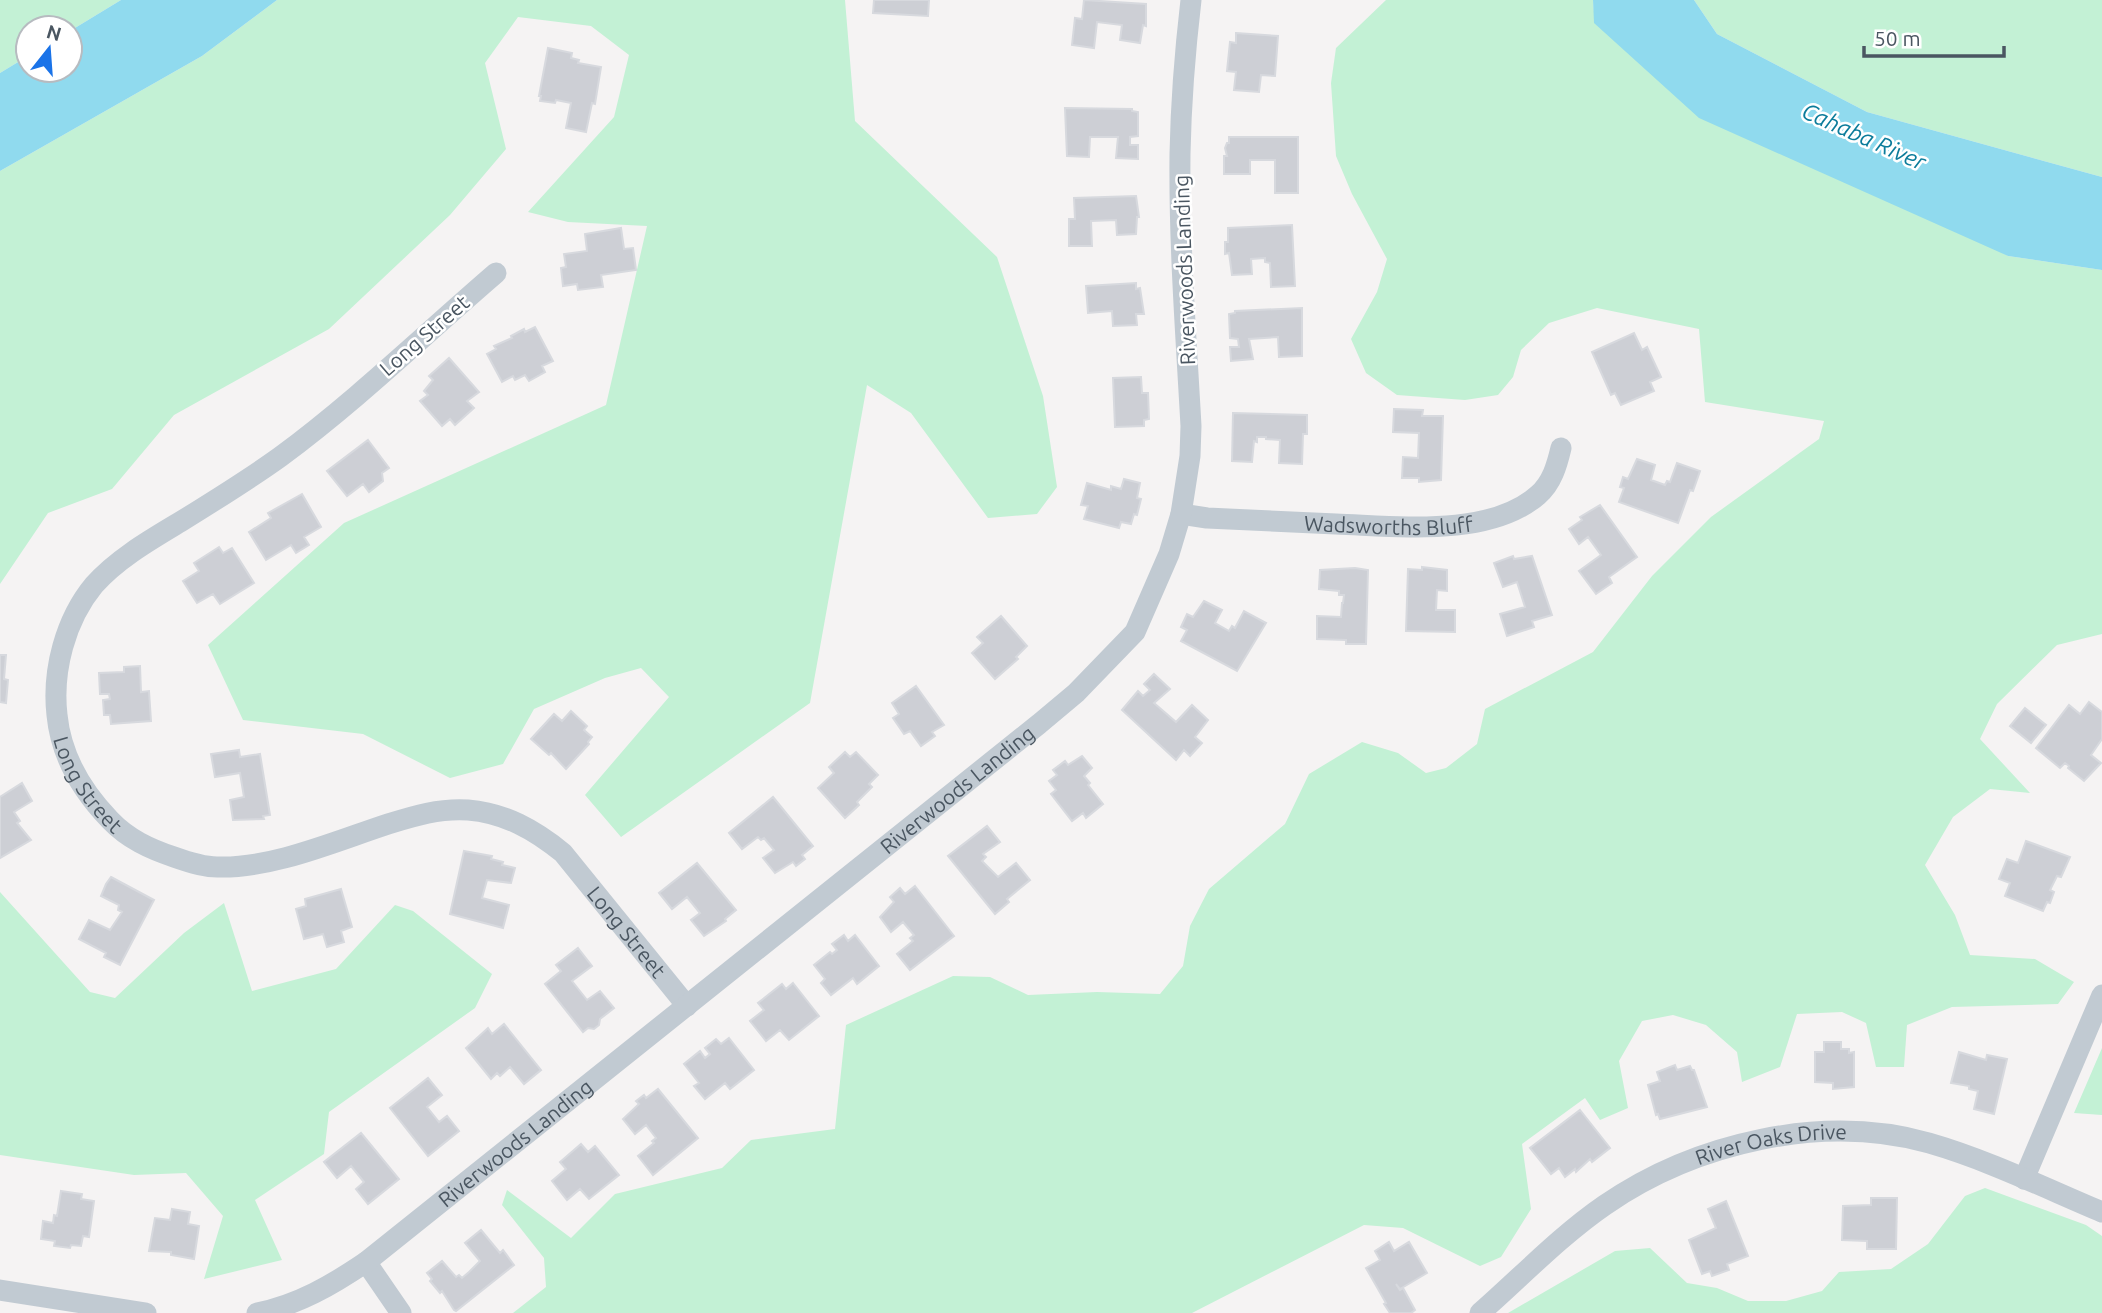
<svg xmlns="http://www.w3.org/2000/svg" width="2102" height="1313" viewBox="0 0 2102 1313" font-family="Ubuntu,sans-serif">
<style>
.green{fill:#c3f1d5}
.water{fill:#90daee}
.building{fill:#cdcfd5;stroke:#d7d9de;stroke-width:2}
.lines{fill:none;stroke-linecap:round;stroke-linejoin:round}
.street{stroke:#c1cad2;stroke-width:21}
.labels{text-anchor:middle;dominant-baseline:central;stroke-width:5;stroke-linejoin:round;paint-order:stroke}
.street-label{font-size:21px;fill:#4a5661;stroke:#fff}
.water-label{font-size:23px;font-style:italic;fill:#0c7c9b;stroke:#fff}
</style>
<rect width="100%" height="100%" fill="#f5f3f3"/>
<!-- green -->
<path class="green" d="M0 0H121L70 31V28H28V56L0 73Z
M277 0H845L855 121 997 257 1043 396 1057 487 1037 514 988 518 911 413 867 385 810 703 621 837 585 795 669 697 641 668 605 678 534 709 503 764 450 778 363 734 243 720 208 645 344 523 606 405 647 226 568 222 528 212 614 117 629 55 591 26 518 17 485 63 506 149 450 215 329 329 174 415 112 489 48 513 0 584V171L202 56Z
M1386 0H1593L1595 23 2008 256 2102 270V634L2057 645 1997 704 1980 739 2030 793 1990 789 1953 817 1925 865 1955 915 1970 955 2035 959 2074 982 2058 1004 1952 1007 1907 1025 1904 1067H1876L1866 1023 1842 1012 1797 1014 1780 1067 1742 1082 1737 1052 1706 1025 1673 1015 1642 1021 1619 1061 1628 1108 1600 1120 1585 1098 1522 1144 1531 1209 1501 1257 1480 1266 1403 1228 1364 1225 1192 1313H513L546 1287 544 1258 502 1205 507 1190 571 1238 615 1194 722 1168 751 1140 835 1129 846 1025 953 976 990 977 1028 995 1097 992 1160 994 1183 966 1190 926 1209 889 1285 824 1309 774 1362 742 1398 753 1426 773 1446 768 1477 744 1485 709 1593 652 1652 576 1711 517 1819 439 1824 421 1705 402 1699 329 1597 308 1549 323 1521 350 1513 377 1498 395 1465 400 1397 395 1366 373 1351 339 1377 292 1387 259 1352 194 1336 156 1331 83 1336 48Z
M1694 0H2102V177L1867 112 1717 34Z
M0 892 90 992 115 998 184 933 224 903 252 991 336 969 395 905 413 911 492 974 475 1008 329 1112 324 1154 255 1200 282 1260 204 1279 223 1216 186 1173 134 1175 0 1155Z
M2102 1048V1115L2074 1113Z
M1985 1188 2086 1225 2102 1236V1313H1508L1615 1251 1650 1248 1687 1283 1717 1288 1748 1301H1786L1822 1291 1839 1272 1891 1269 1928 1244 1965 1196Z"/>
<!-- water -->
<path class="water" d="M121 0H277L202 56 0 171V73L28 56V70H70V31Z
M1593 0H1694L1717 34 1867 112 2102 177V270L2008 256 1699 118 1594 23Z"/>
<!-- building -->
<path class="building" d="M874 0H929L928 16 873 13Z
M1084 0 1146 4V26L1143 25 1140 43 1120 40 1122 25 1097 22 1094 48 1072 45 1075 18 1082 19Z
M1236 33 1278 36 1275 76 1261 75 1259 92 1234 90 1236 72 1227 71 1230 42 1236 43Z
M548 48 572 53 571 58 579 60 578 63 601 67 595 104 592 103 586 132 566 128 571 103 556 100 555 103 540 101 541 96H539Z
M1065 108 1132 109V111L1138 112V136L1130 137V145H1138V159L1116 158 1118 137H1090L1089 157 1067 156Z
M1229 137H1298V193H1275V160H1250V174H1224V156H1227L1225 148 1227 143H1229Z
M1136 196 1139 217H1137L1136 234 1117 235 1116 220 1091 221 1092 246H1069V219H1075L1074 198Z
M1292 225 1295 286 1271 287 1270 263 1265 262V258L1251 259 1252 274 1232 275 1229 253 1225 254V242H1228V228Z
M621 228 624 249 633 248 636 270 601 275 603 287 578 290 577 284 563 286 561 268 566 267 564 254 587 251 585 234Z
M1136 283V289L1140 288 1144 314H1136L1137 325 1113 326 1112 311 1088 313 1086 286Z
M1302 308V356L1279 357 1278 337 1249 339 1253 359 1231 361 1230 347H1239L1238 339 1230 338 1229 314 1235 313V311Z
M535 327 553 361 542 366 545 372 529 381 525 375 515 380 513 376 502 382 487 354 496 349 494 346 512 338 511 336 524 329 525 332Z
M1634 333 1642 350 1647 347 1661 377 1650 382 1654 391 1621 405 1615 393 1611 395 1592 352Z
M449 358 479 392 467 401 474 408 455 425 450 419 442 426 420 401 428 395 424 391 433 380 429 376Z
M1141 377 1142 393H1148L1149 419 1144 420V426L1115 427 1113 378Z
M1394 409 1423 410 1422 416H1443L1441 480 1419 482V478H1402L1403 457 1418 458 1419 433 1393 432Z
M1233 413 1307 415V434H1303L1302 464 1279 463 1280 440 1266 439V437H1257V442L1254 441 1252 462 1232 461Z
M368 440 389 468 382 473 383 481 369 492 363 484 347 496 327 471Z
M1637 459 1655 465 1651 480 1665 485 1667 481 1670 482 1677 463 1700 471 1693 491 1690 490 1678 523 1619 502 1624 488 1620 487 1623 477 1628 479Z
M1124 479 1140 483 1137 498 1141 499 1137 515 1134 514 1131 524 1121 522 1119 528 1084 519 1088 506 1081 505 1087 483 1111 490V486L1121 489Z
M302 494 321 527 304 537 309 545 296 553 291 545 266 560 249 532 271 518 268 513Z
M1600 505 1637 557 1609 577 1612 583 1596 594 1579 571 1601 555 1588 537 1579 544 1569 529 1582 520 1580 517Z
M219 547 223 553 232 548 254 583 220 604 213 594 197 603 183 581 199 571 194 563Z
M1513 556 1514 559 1532 556 1552 615 1532 621 1534 627 1507 636 1500 614 1525 607 1517 582 1503 587 1494 563Z
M1422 567 1447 570V591L1437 590 1436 610H1455V632L1406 631 1408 569 1422 570Z
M1355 568 1368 570 1366 644H1346V640L1317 639V616L1341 617 1342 603H1343L1344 595H1339V591L1319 589 1320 570Z
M1204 601 1222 610 1215 623 1229 631 1232 626 1235 628 1244 611 1266 623 1237 671 1181 641 1187 630 1181 627 1187 614 1193 617Z
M1001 616 1027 646 1016 657 1018 659 995 679 972 653 983 643 977 637Z
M0 655H6L4 679 8 680 6 703 0 702Z
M140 666 141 692 149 691 151 721 111 724 110 715H104L103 700 110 699 109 694H100L99 673 124 672V667Z
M1154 674 1170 689 1154 703 1176 722 1192 705 1208 720 1195 737 1202 743 1190 756 1184 750 1176 760 1122 710 1138 691 1143 696 1150 690 1144 684Z
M916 686 944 725 932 732 935 736 921 746 910 731 904 734 893 718 899 714 892 703Z
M2089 702 2102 712V739L2091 755 2101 763 2084 781 2068 768 2069 766 2065 763 2060 768 2036 748 2069 705 2080 714Z
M2025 708 2046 725 2031 743 2010 726Z
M571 711 587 726 584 730 592 737 588 742 589 744 566 769 551 753 549 755 531 739 554 714 562 721Z
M239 750 240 757 260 754 270 815 263 816 264 819 233 820 230 800 244 797 240 773 215 777 211 754Z
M845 752 850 757 856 752 878 775 869 784 872 787 857 802 859 805 845 818 818 788 834 773 829 767Z
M1082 756 1092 768 1084 776 1090 783 1088 785 1103 804 1086 818 1083 813 1072 821 1051 794 1056 790 1049 781 1057 775 1053 770 1065 761 1068 765Z
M22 783 32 801 14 812 20 821 17 823 31 840 0 858V797Z
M773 797 813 846 802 855 805 859 796 866 793 862 775 873 763 858 774 850 764 838 761 840 758 837 742 849 729 833Z
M987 826 1000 842 983 854 986 857 982 861 998 877 1016 863 1030 880 1007 899 1009 902 995 914 948 856Z
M2026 841 2070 857 2061 877 2057 876 2050 890 2054 892 2050 903 2047 902 2043 911 2005 896 2010 883 1999 879 2007 859 2018 863Z
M464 851 492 856 491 859 503 862 502 865 515 868 511 883 487 880 482 898 509 905 503 928 450 914Z
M697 863 736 910 725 919 726 921 704 936 691 920 700 913 687 897 672 909 659 893Z
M111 877 154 900 120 965 104 957 106 953 79 939 89 920 110 930 122 912 118 910 119 905 101 896 106 884Z
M915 886 954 936 910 970 897 954 913 941 910 938 914 935 903 922 891 932 880 917 894 902 890 897 900 888 905 894Z
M341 889 352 927 341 931 344 942 327 947 323 934 304 939 296 909 306 906 305 899Z
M844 935 848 941 855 935 879 966 857 984 853 978 831 995 821 983 825 979 814 965 830 952 832 954 837 950 832 944Z
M578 948 592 966 572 981 587 1000 600 991 614 1008 600 1019 599 1025 594 1029 588 1028 583 1032 545 984 561 971 556 965Z
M793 983 819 1016 789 1040 780 1030 766 1041 750 1021 764 1010 758 1003 782 984 786 989Z
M504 1024 541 1070 524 1084 510 1067 500 1076 497 1073 491 1079 466 1048 488 1028 492 1034Z
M729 1038 754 1070 730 1089 725 1083 705 1099 694 1086 699 1083 684 1064 700 1051 705 1058 710 1054 705 1048 716 1039 721 1044Z
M1824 1042H1841V1049H1849V1053L1854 1052V1087L1833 1089V1083L1815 1082V1052H1824Z
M1959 1052 1986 1060 1987 1055 2007 1059 1994 1114 1974 1109 1978 1091 1969 1089V1086L1951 1083Z
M1675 1065 1677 1070 1690 1066 1692 1070H1694L1707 1107 1660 1119 1658 1114 1656 1115 1648 1085 1660 1081 1657 1072Z
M428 1078 442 1095 427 1107 439 1122 447 1116 459 1131 428 1156 390 1108Z
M658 1089 698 1138 653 1175 638 1156 654 1143 652 1141 656 1138 646 1125 635 1134 623 1119 639 1104 636 1101 644 1095 646 1098Z
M1580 1110 1610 1148 1592 1162 1590 1159 1576 1172 1575 1169 1565 1177 1559 1168 1551 1174 1530 1148Z
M361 1133 399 1179 368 1204 356 1189 364 1182 351 1166 337 1178 324 1162Z
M581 1144 588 1152 595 1146 619 1175 589 1199 580 1189 567 1200 552 1181 566 1169 560 1162Z
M61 1191 82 1194 81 1199 94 1201 89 1237 83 1236 81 1246 71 1245 70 1248 54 1246 55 1241 41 1239 43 1221 53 1223 54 1215 57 1216Z
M1871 1198H1897L1896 1249H1867V1241L1842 1240 1843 1206 1871 1205Z
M1726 1201 1748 1256 1727 1264 1729 1270 1712 1276 1710 1271 1702 1274 1689 1240 1716 1228 1708 1209Z
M172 1209 190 1212 188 1224 199 1226 194 1259 171 1255V1252L149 1251 155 1218 170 1220Z
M481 1230 500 1253 503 1250 514 1265 456 1311 454 1310 442 1291 440 1293 430 1281 432 1279 427 1273 442 1261 456 1277 459 1275 462 1278 469 1272 480 1261 465 1243Z
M1389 1242 1394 1251 1409 1242 1427 1273 1400 1289 1396 1284 1400 1290 1403 1288 1415 1310 1411 1313H1390L1384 1304 1386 1303 1366 1268 1380 1260 1375 1251Z"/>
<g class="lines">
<!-- street -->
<g class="street">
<path id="s1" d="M496 273C425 334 356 401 280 457 248 480 214 501 180 522 150 540 117 559 94 585 65 620 52 671 57 715 61 756 82 791 110 820 128 839 150 849 174 857 188 862 203 867 217 867 272 869 336 841 388 824 414 816 440 808 468 810 505 813 535 830 563 853L687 1006"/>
<path id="s2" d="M1181 514 1207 518C1250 520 1293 522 1336 524 1396 526 1489 538 1538 495 1552 483 1557 465 1561 448"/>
<path d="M2024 1179 2102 995"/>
<path d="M366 1262 401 1313"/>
<path d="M0 1290 146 1313"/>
<path id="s3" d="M257 1313C298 1305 332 1285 366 1262L1039 724 1076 693 1135 632 1169 554 1181 514 1190 456 1191 426C1186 335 1179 245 1180 154 1181 103 1185 51 1191 0"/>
<path id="s4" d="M1480 1313C1521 1277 1560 1236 1605 1205 1695 1143 1822 1113 1929 1143 1988 1160 2045 1188 2102 1212"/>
</g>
</g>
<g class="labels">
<!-- street labels -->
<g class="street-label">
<text transform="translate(1184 270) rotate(-92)">Riverwoods Landing</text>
<text transform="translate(424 335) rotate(-41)">Long Street</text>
<text stroke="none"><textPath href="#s2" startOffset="208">Wadsworths Bluff</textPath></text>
<text stroke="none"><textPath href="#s1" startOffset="726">Long Street</textPath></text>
<text stroke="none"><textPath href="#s3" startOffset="878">Riverwoods Landing</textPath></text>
<text stroke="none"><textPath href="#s1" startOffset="1354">Long Street</textPath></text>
<text stroke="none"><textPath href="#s3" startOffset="312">Riverwoods Landing</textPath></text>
<text stroke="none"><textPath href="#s4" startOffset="345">River Oaks Drive</textPath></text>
</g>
<!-- water labels -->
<g class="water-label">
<text transform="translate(1864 136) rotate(24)">Cahaba River</text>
</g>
</g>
<!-- north arrow -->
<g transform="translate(49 49) rotate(17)"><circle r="33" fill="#ffffff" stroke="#b7bbc0" stroke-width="2"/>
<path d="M0-5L12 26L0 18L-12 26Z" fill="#1a73e8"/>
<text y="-10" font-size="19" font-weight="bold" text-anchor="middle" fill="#4a5661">N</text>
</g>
<!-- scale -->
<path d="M1864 46v10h140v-10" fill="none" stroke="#4a5661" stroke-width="3.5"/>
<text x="1874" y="46" font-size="21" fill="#4a5661" stroke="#ffffff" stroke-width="5" paint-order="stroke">50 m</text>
</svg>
